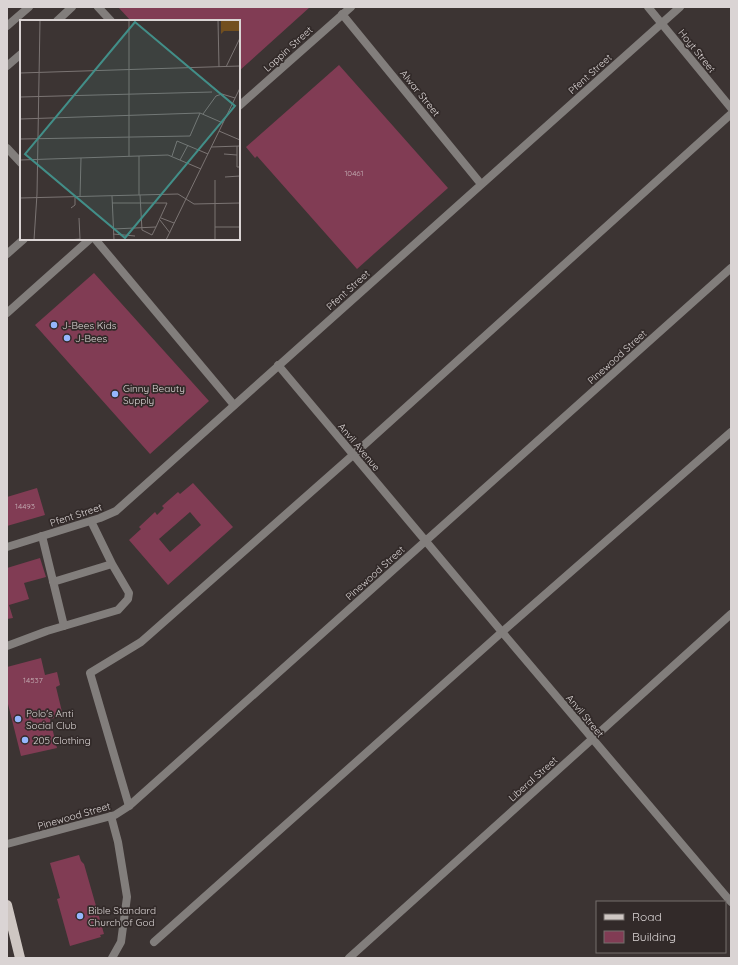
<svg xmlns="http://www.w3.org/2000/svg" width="738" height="965" viewBox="0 0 738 965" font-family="Quicksand,sans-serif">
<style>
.building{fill:#813c54;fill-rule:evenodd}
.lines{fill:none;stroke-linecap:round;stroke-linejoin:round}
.service{stroke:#827e7c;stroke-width:8}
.minor{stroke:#827e7c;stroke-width:8}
.primary{stroke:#cec6c2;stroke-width:10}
.poi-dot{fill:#95b6fd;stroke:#322a29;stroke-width:1.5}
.labels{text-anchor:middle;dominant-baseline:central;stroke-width:3.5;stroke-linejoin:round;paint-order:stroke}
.number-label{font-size:8px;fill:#c4aeb4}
.street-label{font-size:10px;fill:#dad4d4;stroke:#322a29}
.poi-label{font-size:10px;fill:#dad4d4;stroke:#322a29;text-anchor:start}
.inset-road{fill:none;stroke:#7b7473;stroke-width:1}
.view{fill:#428e88;fill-opacity:0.15;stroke:#428e88;stroke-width:2}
.inset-edge{fill:none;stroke:#dad4d4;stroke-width:2}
</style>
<rect width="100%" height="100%" fill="#3c3433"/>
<!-- building -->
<path class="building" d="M118 7H310L239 71V21H131Z
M339 65 448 188 357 269 257 156 255 158 246 147Z
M94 273 209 401 150 454 35 325Z
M193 483 233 527 168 585 129 540 141 529 139 527 155 512 157 515 164 508 162 506 178 492 180 494ZM190 512 201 525 170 552 159 539Z
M37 488 45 515 7 526V497Z
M40 558 46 577 24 583 29 599 9 605 13 618 7 619V568Z
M41 658 45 675 57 672 60 685 56 687 63 716 50 719 57 748 21 756 7 700V667Z
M79 855 81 861 84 864 104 934 100 935 101 937 70 946 57 899 60 898 50 863Z"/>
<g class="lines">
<!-- service -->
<path class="service" d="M98 7 111 21
M57 21 72 7
M7 26 29 7
M7 66 21 54
M7 148 21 163
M95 239 234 405
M7 254 24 239
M42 536 64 626
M53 582 112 564
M7 646 47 631 118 610 128 599 129 593 112 564 91 521
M129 806 90 673 141 642 149 635 353 455 731 114
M111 816 118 842 127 897 121 942 112 958
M154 942 502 632 731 432"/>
<!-- minor -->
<path class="minor" d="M648 7 731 108
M342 14 481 184
M239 106 351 7
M7 313 90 239
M278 365 502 632 731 902
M7 547 100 518 116 511 680 7
M7 844 115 815 129 806 731 268
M349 958 731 614"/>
<!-- primary -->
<path class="primary" d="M7 905 20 958"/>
</g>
<!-- markers -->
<g class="poi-dot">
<circle cx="54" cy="325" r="4"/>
<circle cx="67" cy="338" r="4"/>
<circle cx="115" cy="394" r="4"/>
<circle cx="18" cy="719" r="4"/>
<circle cx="25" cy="740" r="4"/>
<circle cx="80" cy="916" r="4"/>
</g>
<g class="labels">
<!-- number labels -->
<g class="number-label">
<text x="354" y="173">10461</text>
<text x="25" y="506">14493</text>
<text x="33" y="680">14537</text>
</g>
<!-- street labels -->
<g class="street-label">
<text transform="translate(288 49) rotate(-42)">Lappin Street</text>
<text transform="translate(697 51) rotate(51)">Hoyt Street</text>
<text transform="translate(590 74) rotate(-42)">Pfent Street</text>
<text transform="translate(420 93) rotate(51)">Alwar Street</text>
<text transform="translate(348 290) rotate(-42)">Pfent Street</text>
<text transform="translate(617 357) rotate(-42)">Pinewood Street</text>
<text transform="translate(359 447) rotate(50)">Anvil Avenue</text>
<text transform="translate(76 515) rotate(-18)">Pfent Street</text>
<text transform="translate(375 573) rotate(-42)">Pinewood Street</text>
<text transform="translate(585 716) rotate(50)">Anvil Street</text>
<text transform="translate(533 779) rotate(-42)">Liberal Street</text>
<text transform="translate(74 816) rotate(-16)">Pinewood Street</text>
</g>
<!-- poi labels -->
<g class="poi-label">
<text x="62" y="325">J-Bees Kids</text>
<text x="75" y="338">J-Bees</text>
<text x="123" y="388">Ginny Beauty<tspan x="123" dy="12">Supply</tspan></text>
<text x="26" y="713">Polo's Anti<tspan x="26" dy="12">Social Club</tspan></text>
<text x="33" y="740">205 Clothing</text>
<text x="88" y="910">Bible Standard<tspan x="88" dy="12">Church of God</tspan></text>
</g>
</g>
<!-- overview -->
<g transform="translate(20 20)">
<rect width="220" height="220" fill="#3c3433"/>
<path d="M201 0H220V11H204L201 14Z" fill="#724f1f"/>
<path class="inset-road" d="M109 0V136M198 0 199 47M206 47 220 18M0 53 220 46M0 77 192 72M183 94 196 76 202 74 215 78M0 99 180 93 203 103M199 111 220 120M0 119 170 116 180 93M217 126V147H220M191 127 220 126M204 134 217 135M119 136V175M152 136 157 121 188 134M0 140 148 135 181 149M160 140 168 125M205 157 220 156M195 160V220M120 175 122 210 132 215 136 207M92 176 94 220M60 177 61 138M0 178 158 174 174 184 220 183M92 183H147L136 207 93 209M51 188 55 185V177M141 198 154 203M140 200 150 213M195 207H220M93 214 115 216M14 220 17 174 20 0M48 220 60 219 59 198M146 220 220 68"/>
<path class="view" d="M115 2 215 86 105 218 5 134Z"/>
<rect width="220" height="220" class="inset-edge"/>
</g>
<!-- border -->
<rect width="738" height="965" fill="none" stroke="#dad4d4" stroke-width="16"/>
<!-- legend -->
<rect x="596" y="901" width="130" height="52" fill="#322a29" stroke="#756e6d"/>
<rect x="604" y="914" width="20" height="6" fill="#cec6c2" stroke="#756e6d"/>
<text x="632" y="921" font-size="12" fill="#dad4d4">Road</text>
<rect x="604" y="931" width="20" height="12" fill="#813c54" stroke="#756e6d"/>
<text x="632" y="941" font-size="12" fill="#dad4d4">Building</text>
</svg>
